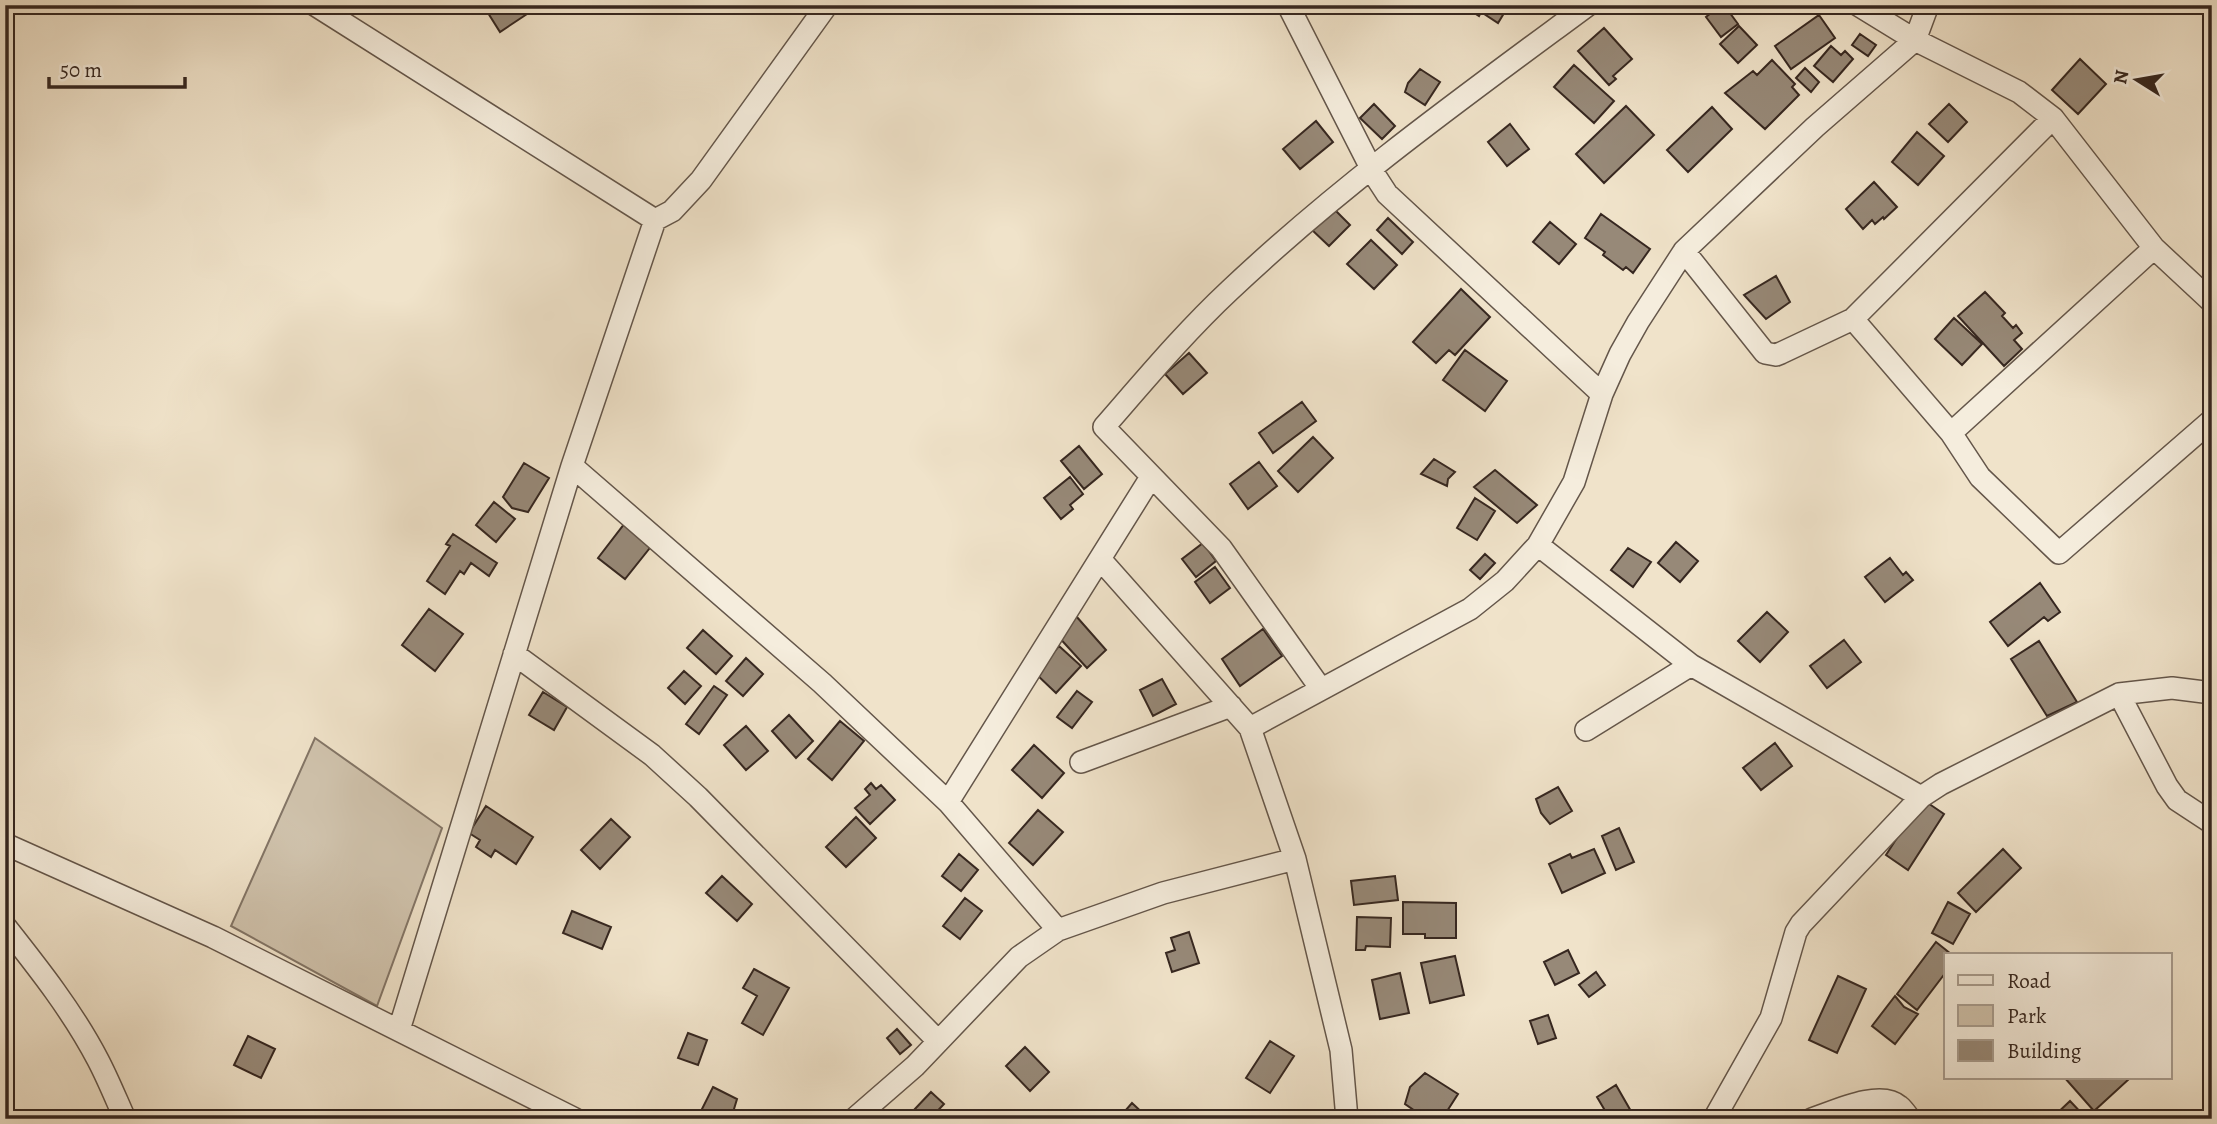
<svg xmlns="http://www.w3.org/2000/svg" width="2217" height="1124" viewBox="0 0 2217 1124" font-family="Alegreya,serif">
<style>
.green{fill:#d0c3ad;stroke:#837566;stroke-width:2}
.building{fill:#978978;stroke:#362720;stroke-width:2}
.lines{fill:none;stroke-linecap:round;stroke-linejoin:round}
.minor-casing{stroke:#64564a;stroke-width:24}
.minor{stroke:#f5eddd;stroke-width:21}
</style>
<rect width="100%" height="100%" fill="#f0e3ca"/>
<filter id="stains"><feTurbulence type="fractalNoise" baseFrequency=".00286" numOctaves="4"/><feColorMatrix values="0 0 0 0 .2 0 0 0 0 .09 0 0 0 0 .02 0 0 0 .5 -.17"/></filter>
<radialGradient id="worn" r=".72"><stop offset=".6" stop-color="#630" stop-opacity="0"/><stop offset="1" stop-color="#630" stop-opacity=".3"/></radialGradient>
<!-- green -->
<path class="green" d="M315 738 442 828 377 1006 231 926Z"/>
<!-- building -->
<path class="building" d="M483 5H521L527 14 500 32Z
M1462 5H1509L1498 23 1481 12 1479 16Z
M1721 5H1724L1738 24 1721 37 1706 17Z
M1819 15 1835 38 1791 69 1775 46Z
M1739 26 1757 45 1738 63 1720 44Z
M1604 28 1632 59 1613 76 1616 79 1609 85 1578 51Z
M1860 34 1876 45 1868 56 1852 45Z
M1831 46 1841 55 1845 51 1853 59 1833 82 1814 66Z
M2080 59 2106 84 2078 114 2052 90Z
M1772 60 1795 84 1792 87 1799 95 1765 129 1725 93 1753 71 1757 75Z
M1574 65 1614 101 1594 123 1554 87Z
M1805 68 1819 82 1811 92 1796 78Z
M1420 69 1440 82 1425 105 1405 92 1408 83Z
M1374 104 1395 126 1382 139 1360 118Z
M1949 104 1967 122 1948 142 1929 124Z
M1626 106 1654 135 1604 183 1576 154Z
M1712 107 1732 129 1688 172 1667 150Z
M1316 121 1333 142 1300 169 1283 149Z
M1510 124 1529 149 1507 166 1488 142Z
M1917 132 1944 156 1918 185 1892 162Z
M1874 182 1897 207 1884 219 1883 217 1875 224 1872 220 1863 229 1846 209Z
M1332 207 1350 225 1329 246 1311 229Z
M1601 214 1650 249 1633 273 1626 267 1623 270 1603 255 1605 252 1585 238Z
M1388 218 1413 242 1402 254 1377 230Z
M1550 222 1576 244 1559 264 1533 242Z
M1371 240 1397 265 1374 289 1347 264Z
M1776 276 1790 302 1766 319 1744 295Z
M1461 289 1490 317 1455 355 1449 350 1436 363 1413 342Z
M1985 292 2005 313 2002 316 2013 328 2016 325 2022 333 2014 340 2022 349 2004 366 1958 316Z
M1954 318 1982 344 1962 365 1935 339Z
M1465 350 1507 381 1485 411 1443 380Z
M1189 353 1207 373 1183 394 1165 374Z
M1302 402 1316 421 1273 453 1259 433Z
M1313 437 1333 458 1298 492 1278 471Z
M1079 446 1102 474 1084 489 1061 461Z
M1434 459 1455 472 1448 479 1447 486 1421 474Z
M1259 462 1277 486 1248 509 1230 484Z
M524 463 549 478 528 512 512 508 503 497Z
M1495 470 1537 505 1517 523 1474 487Z
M1070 477 1083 494 1070 505 1073 509 1061 519 1044 498Z
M1475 498 1495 511 1477 540 1457 528Z
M494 502 515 519 496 542 476 525Z
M625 523 653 544 625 579 598 558Z
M453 534 497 563 489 576 471 563 464 574 460 571 445 594 427 581 450 546 446 544Z
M1676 542 1698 561 1680 582 1658 563Z
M1203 543 1216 561 1196 577 1182 559Z
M1628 548 1651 562 1633 587 1611 570Z
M1485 554 1495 563 1480 579 1470 570Z
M1890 558 1903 575 1906 572 1913 580 1885 602 1865 577Z
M1215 567 1230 588 1210 603 1195 582Z
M2040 583 2060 612 2048 621 2044 617 2008 646 1990 622Z
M429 609 463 634 435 671 402 645Z
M1767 612 1788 632 1760 662 1738 641Z
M1076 616 1106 650 1087 668 1056 634Z
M1263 629 1282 656 1240 686 1222 659Z
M703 630 732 656 716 674 687 648Z
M1844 640 1861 662 1827 688 1810 666Z
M2039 641 2077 702 2047 716 2011 659Z
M1059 646 1081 666 1056 693 1035 673Z
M746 658 763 674 743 696 726 681Z
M684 671 701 686 685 704 668 688Z
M1162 679 1176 704 1153 716 1140 690Z
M714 686 727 695 699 734 686 724Z
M1077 691 1092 702 1072 728 1057 717Z
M543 692 567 707 554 730 529 715Z
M789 715 813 741 796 758 772 731Z
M840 721 864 741 832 780 808 759Z
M746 726 768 751 746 770 724 745Z
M1775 743 1792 766 1761 790 1743 768Z
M1034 745 1064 773 1042 798 1012 770Z
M871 783 876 789 881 785 895 800 870 824 855 808 870 795 865 789Z
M1558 787 1572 811 1550 824 1541 813 1536 799Z
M1922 799 1944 814 1908 870 1886 855Z
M486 806 533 837 516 864 495 850 491 857 476 847 480 840 469 833Z
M1038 810 1063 832 1033 865 1009 843Z
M856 817 876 838 846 867 826 847Z
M611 819 630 837 600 869 581 850Z
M1619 828 1634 862 1616 870 1602 836Z
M1594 849 1605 873 1562 893 1549 864 1570 854 1572 858Z
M2003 849 2021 868 1976 912 1958 893Z
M959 854 978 870 961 891 942 876Z
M722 876 752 904 737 921 706 893Z
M1395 876 1398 900 1354 905 1351 881Z
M965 898 982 911 960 939 943 926Z
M1403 902 1456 903V938H1425V934H1403Z
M1948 902 1970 914 1953 944 1932 933Z
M572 911 611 927 602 949 563 933Z
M1357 917 1391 918 1390 947 1366 946 1365 950H1356Z
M1189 932 1199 963 1172 972 1166 953 1175 950 1171 938Z
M1936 942 1951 954H1946V972L1917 1010 1897 994Z
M1568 950 1579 973 1555 985 1544 962Z
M1455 956 1464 995 1430 1003 1421 963Z
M754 969 789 988 763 1035 742 1023 757 996 743 988Z
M1596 972 1605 985 1589 997 1579 985Z
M1400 973 1409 1013 1380 1019 1372 980Z
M1838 976 1866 989 1837 1053 1809 1040Z
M1895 996 1904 1007 1918 1014 1895 1044 1872 1026Z
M1548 1015 1556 1038 1538 1044 1530 1021Z
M897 1029 911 1045 900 1054 887 1038Z
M688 1033 707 1040 698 1065 678 1058Z
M248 1036 275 1049 261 1078 234 1065Z
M1270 1041 1294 1056 1270 1093 1246 1078Z
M1025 1047 1049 1072 1030 1091 1006 1066Z
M1425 1073 1458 1094 1442 1119H1427L1405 1104 1410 1087Z
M2064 1077H2127L2129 1079 2094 1111Z
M1616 1085 1632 1113 1622 1119H1610L1597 1097Z
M713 1087 737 1099 731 1119H697Z
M931 1092 944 1104 930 1119H921L913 1111Z
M2070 1101 2087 1119H2051Z
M1132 1103 1149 1119H1118Z"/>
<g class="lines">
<defs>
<path id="minor" d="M315 5 655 220 572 466 399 1030
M1288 5 1374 174 1387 194 1602 394
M1858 5 1915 40 2019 92 2053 118 2154 248 2212 302
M655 220 672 211 701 180 827 5
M1684 251 1765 353 1776 355 1781 353 1853 319 2053 118
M1853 319 1951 433 1980 477 2059 553 2212 420
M1951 433 2154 248
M572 466 822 683 948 802 1058 930
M1538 545 1691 665 1921 797
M1100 559 1250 728 1295 859 1341 1050 1347 1119
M514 654 652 755 698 797 938 1041
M1321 689 1221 548 1104 427C1145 380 1185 332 1230 290 1341 185 1465 96 1588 5
M2119 694 2167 786 2177 800 2212 823
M1250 728 1470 609 1505 581 1538 545 1574 482 1602 394 1620 354 1638 322 1684 251 1815 127 1915 40 1928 5
M1586 730 1691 665
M1081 762 1231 706
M948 802 1151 477
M5 844 213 937 575 1119
M5 926C39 969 73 1012 98 1060 108 1079 116 1099 125 1119
M854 1119 915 1066 1019 957 1058 930 1163 893 1295 859
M1714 1119 1771 1018 1796 932 1801 924 1921 797 1941 784 2119 694 2172 688 2212 693
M1812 1119C1833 1112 1880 1089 1899 1106 1903 1109 1907 1115 1910 1119"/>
</defs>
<!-- minor casing -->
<use href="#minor" class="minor-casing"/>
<!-- minor -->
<use href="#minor" class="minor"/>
</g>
<!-- margin -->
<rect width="2217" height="1124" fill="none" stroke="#f0e3ca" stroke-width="28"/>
<rect x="7" y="7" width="2203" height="1110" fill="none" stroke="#362720" stroke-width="3.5"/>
<rect x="14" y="14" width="2189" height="1096" fill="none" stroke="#362720" stroke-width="2"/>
<!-- legend -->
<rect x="1944" y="953" width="228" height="126" fill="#f5eddd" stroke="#a99e91" stroke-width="2"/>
<rect x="1958" y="975" width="35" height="10" fill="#f5eddd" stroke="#a99e91" stroke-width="2"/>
<text x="2007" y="988" font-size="21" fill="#362720">Road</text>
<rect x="1958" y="1005" width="35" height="21" fill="#d0c3ad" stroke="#a99e91" stroke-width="2"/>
<text x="2007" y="1023" font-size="21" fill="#362720">Park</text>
<rect x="1958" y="1040" width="35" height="21" fill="#978978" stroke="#a99e91" stroke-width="2"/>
<text x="2007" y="1058" font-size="21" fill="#362720">Building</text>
<!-- north arrow -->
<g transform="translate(2137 80) rotate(281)" stroke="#f5eddd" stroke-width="5" paint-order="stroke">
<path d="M0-5L12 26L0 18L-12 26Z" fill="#362720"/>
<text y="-10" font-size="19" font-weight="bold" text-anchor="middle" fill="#362720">N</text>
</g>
<!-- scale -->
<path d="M49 77v10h136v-10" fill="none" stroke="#362720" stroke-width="3.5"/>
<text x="60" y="77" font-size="21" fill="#362720" stroke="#f5eddd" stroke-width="5" paint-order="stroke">50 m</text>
<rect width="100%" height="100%" filter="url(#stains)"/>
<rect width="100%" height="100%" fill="url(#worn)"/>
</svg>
